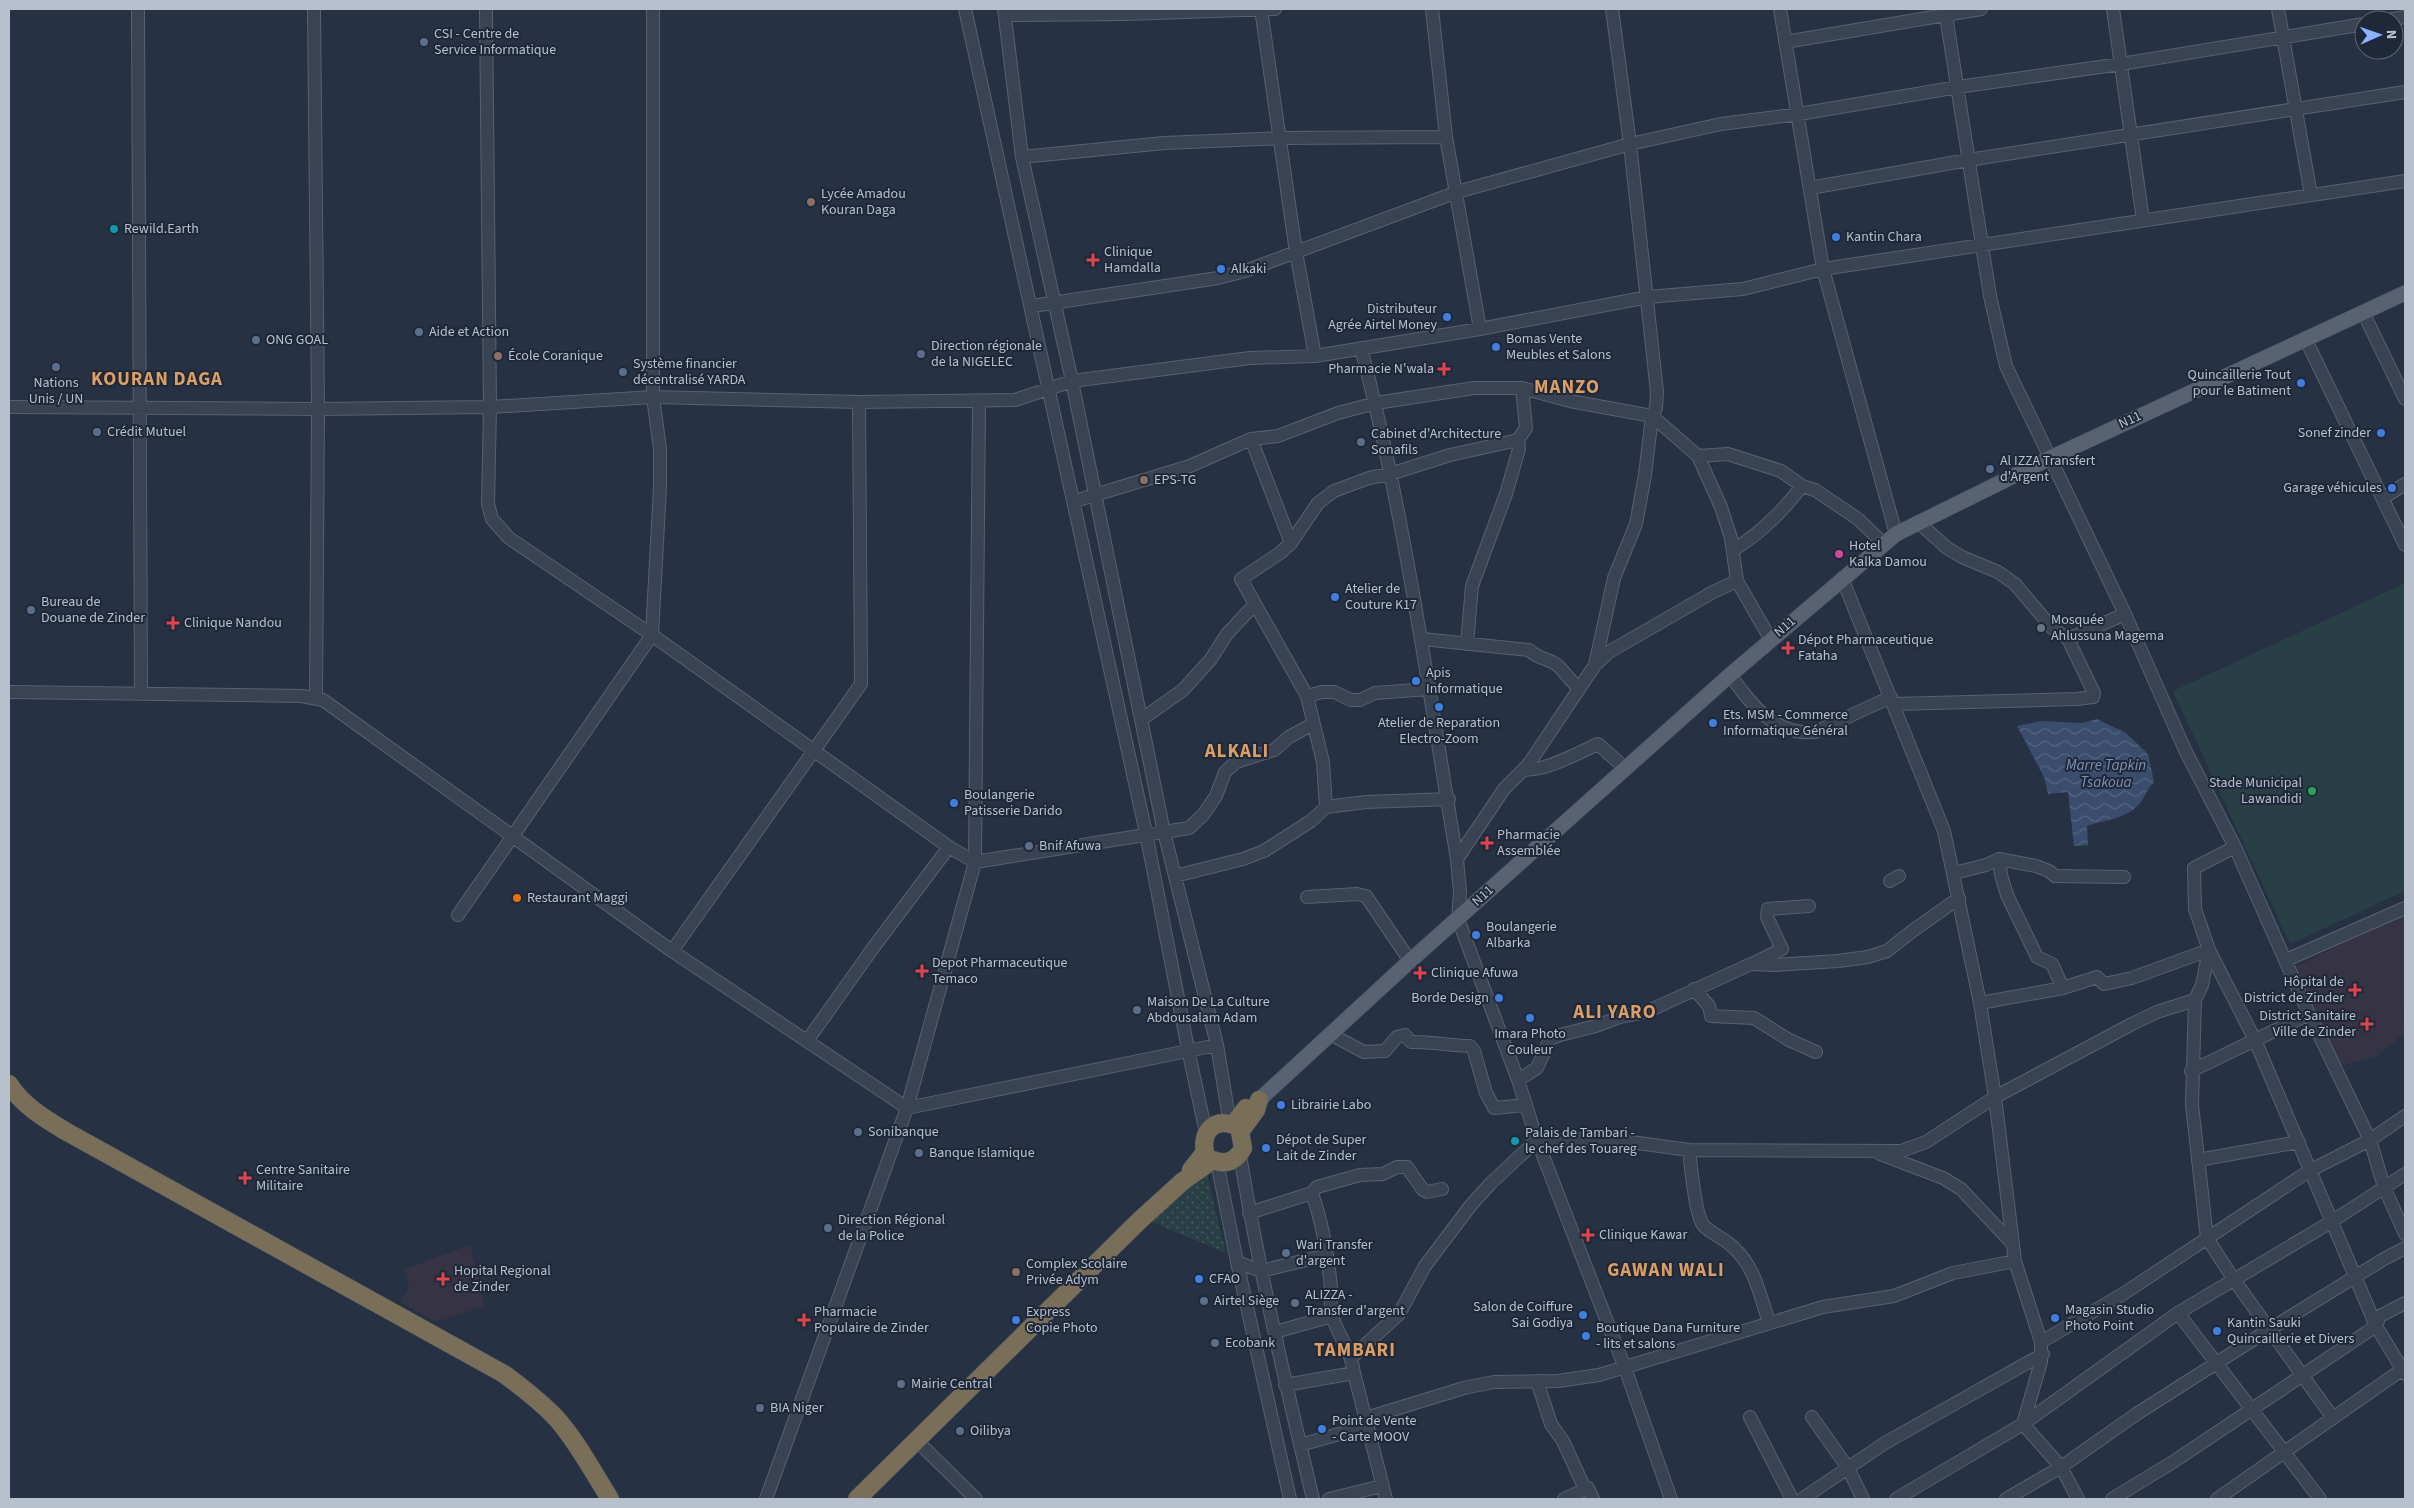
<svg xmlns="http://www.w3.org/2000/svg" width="2414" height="1508" viewBox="0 0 2414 1508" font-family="'Source Sans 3',sans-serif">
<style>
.medical{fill:#363344}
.green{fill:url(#green-dots)}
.pitch{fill:#284045}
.water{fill:url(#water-waves)}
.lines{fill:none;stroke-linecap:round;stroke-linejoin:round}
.minor-casing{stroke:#596170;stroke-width:14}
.major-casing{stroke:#444c5c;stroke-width:16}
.highway-casing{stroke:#454e5e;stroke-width:19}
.minor{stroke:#3a4353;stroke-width:12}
.major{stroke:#586273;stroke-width:15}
.highway{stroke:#796e57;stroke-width:18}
.service-dot{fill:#5c6f8a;stroke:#1f2839;stroke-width:2}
.education-dot{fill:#8d6e63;stroke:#1f2839;stroke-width:2}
.culture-dot{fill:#0f9aa8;stroke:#1f2839;stroke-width:2}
.shop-dot{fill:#3f7fe0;stroke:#1f2839;stroke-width:2}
.health-dot{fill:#e0444e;stroke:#1f2839;stroke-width:2}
.hotel-dot{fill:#d1479c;stroke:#1f2839;stroke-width:2}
.worship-dot{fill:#6b7280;stroke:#1f2839;stroke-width:2}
.leisure-dot{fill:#2e9e5b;stroke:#1f2839;stroke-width:2}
.food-dot{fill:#e8710a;stroke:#1f2839;stroke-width:2}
.labels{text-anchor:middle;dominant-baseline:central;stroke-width:4;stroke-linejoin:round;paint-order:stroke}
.poi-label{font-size:14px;fill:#b8bfcd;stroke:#1f2839;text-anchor:start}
.street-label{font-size:14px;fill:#b8bfcd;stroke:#1f2839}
.water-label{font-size:15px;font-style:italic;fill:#7e92b5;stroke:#1f2839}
.district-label{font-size:19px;font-weight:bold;letter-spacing:1px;fill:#db9f65;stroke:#1f2839}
</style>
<defs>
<pattern id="green-dots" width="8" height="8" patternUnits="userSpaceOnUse" patternTransform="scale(1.25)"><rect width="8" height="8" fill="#284045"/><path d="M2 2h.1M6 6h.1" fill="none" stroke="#455a5f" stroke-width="1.8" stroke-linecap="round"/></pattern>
<pattern id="water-waves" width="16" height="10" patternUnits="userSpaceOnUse" patternTransform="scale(1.25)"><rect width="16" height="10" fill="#3b4d6d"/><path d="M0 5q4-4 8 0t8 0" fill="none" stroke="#556581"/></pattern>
</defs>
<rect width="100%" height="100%" fill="#263144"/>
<!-- medical -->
<path class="medical" d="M2405 914V1014L2402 1015 2405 1022V1033L2377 1056 2340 1066 2294 967Z
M470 1245 485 1306 436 1322 400 1302 409 1288 405 1269Z"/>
<!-- green -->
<path class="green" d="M1206 1171 1226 1253 1150 1221Z"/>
<!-- pitch -->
<path class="pitch" d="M2405 583V891L2290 944 2173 691Z"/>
<!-- water -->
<path class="water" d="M2097 719 2126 733 2148 754 2154 782C2146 790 2148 791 2143 799 2131 819 2106 819 2087 826L2088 845 2074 846 2068 792 2048 794 2044 777 2017 726 2041 721 2082 723Z"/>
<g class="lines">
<defs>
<path id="minor" d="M138 9 141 694
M314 9 318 409 316 698
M486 9 490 407 488 504 492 519 509 538 652 635 949 847 975 862 1189 828 1203 815 1216 796 1225 772 1236 762 1274 750 1289 737 1313 724
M965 9 1146 833 1188 1049 1206 1133
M1004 9 1022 157 1072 381 1164 832 1217 1045 1230 1124
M1261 9 1296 252 1315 356
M1432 9 1446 137 1480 329
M1780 9 1823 269 1896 534
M1945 9 1990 296 2006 366 2125 614 2185 750 2235 847 2309 1014 2370 1140 2384 1187 2405 1234
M2113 9 2143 220
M2278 9 2311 195
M1006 15 1126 14 1275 9
M2387 20 2405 17
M1785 42 1981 9
M1022 157 1164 143 1281 138 1446 137
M1810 188 1968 160 2405 92
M1032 306 1218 278 1245 271 1457 192 1630 144 1721 124 1799 114 1958 87 2121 64 2364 24
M2363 312 2405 399
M2305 338 2405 545
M1361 348C1405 516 1428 688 1457 859L1460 892 1458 919 1518 1080 1537 1140 1625 1368 1671 1499
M9 407 318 409 490 407 653 397 859 402 1015 400 1072 381 1250 358 1315 356 1480 329 1648 297 1743 289 1823 269 2405 181
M1251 439 1291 543
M1698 456 1728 454 1781 471 1802 486 1815 490 1858 519 1884 544
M2383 498 2405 484
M1075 501 1190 466 1251 439 1278 436 1338 413 1376 403 1474 388H1522L1570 401 1652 416 1698 456 1721 507 1731 538 1737 581 1771 640
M1733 550C1760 534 1782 512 1802 486
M1842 578 1944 831 1980 1003 1995 1097 2015 1261 2041 1342V1362L2023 1424 2061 1467 2078 1499
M1255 604 1307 696 1322 692H1334L1351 700H1360L1375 693 1429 689
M1422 639 1529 650C1537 658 1545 658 1554 663 1562 667 1570 682 1579 688
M2068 639 2125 614
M1467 644 1472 586 1506 494 1519 449 1518 440
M1595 665 1609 652 1713 592 1737 581
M1730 675C1751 704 1774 736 1815 732L1891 697
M9 692 302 696 323 700 672 951 907 1108 1217 1045
M1307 696 1323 762 1326 807
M1894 704 2077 699 2093 697 2094 693 2068 639 2052 628 2015 584 1998 572 1962 557 1947 548 1918 522
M1142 719 1183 690 1211 659 1227 634 1255 604 1241 579 1280 553 1291 543 1318 503 1334 491 1369 478 1390 474 1450 455 1518 440 1526 428 1522 388
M1522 771C1530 768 1536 770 1544 767 1563 762 1580 752 1598 744L1625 768
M1457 859 1504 789 1528 765 1595 665 1614 578 1636 524 1645 475 1652 416 1656 408 1657 392 1630 144 1612 9
M1999 859 2001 875 2007 895 2037 957 2052 964 2063 988
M1954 873 1986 865 1999 859 2036 866 2049 871 2055 876 2124 877
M1175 876 1243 859 1264 851 1311 821 1326 807 1366 802 1449 799
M1890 881 1899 876
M1307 897 1357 894 1366 896 1410 961
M458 915 652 635 660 487V449L653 397V9
M672 951 861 684 859 402
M2286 960 2405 908
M1756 962 1782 949 1767 917 1768 909 1809 906
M1694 989 1709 1006 1711 1016 1754 1018 1789 1040 1816 1052
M2195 1000 2192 1105 2207 1238 2234 1280 2333 1418
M1980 1003 2063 988 2097 977 2104 984 2132 978 2209 950 2255 1040 2376 1326 2405 1374
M1332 1035 1364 1052 1385 1051 1397 1037 1405 1035 1411 1042C1430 1041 1450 1046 1470 1046L1474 1051 1486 1093 1494 1108 1526 1105
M807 1041 873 948 949 847
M2191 1071 2309 1014
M1518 1080 1537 1068 1550 1039 1560 1035 1596 1026 1620 1017 1646 1012 1751 964 1774 965 1838 961 1868 957 1887 951 1911 932 1959 898
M1689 1150C1691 1166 1695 1214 1703 1225 1711 1234 1726 1239 1734 1248 1755 1267 1761 1298 1769 1323
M1880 1154 1943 1178 1961 1189 2011 1242
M1240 1155C1259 1271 1286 1385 1313 1499
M2198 1160 2299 1142
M1217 1162 1237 1262 1290 1499
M1312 1193C1323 1224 1328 1255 1331 1288 1332 1297 1329 1307 1332 1315 1338 1337 1351 1348 1354 1373L1386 1499
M1249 1213 1312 1193 1317 1187 1360 1175 1383 1174 1397 1167H1407L1423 1190 1427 1192 1442 1189
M1237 1262 1261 1271 1327 1255
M2178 1313 2320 1499
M1275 1332 1332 1316
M2041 1342 2123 1294 2309 1171 2370 1140 2405 1116
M1352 1357 1399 1314 1425 1266 1471 1205 1491 1183 1537 1140 1609 1139 1689 1150 1901 1151 1926 1142 1995 1097 2132 1024 2157 1012 2195 1000 2202 985 2209 950 2195 909 2194 868 2235 847
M1537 1381 1551 1424 1563 1441 1585 1489 1588 1488 1593 1499
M1285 1385 1354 1373
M1750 1417 1792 1499
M1812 1417 1848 1468 1863 1499
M1366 1418 1464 1388 1494 1382 1558 1381 1599 1375 1823 1307 1894 1296 1953 1273 2015 1261
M916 1440 976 1499
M1300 1445 1368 1426
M766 1499 907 1108 975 862 979 402
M1329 1499 1382 1486
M1564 1499 1588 1488
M1802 1499 1885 1443 2043 1354
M1896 1499 2023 1424 2178 1313 2331 1222 2405 1174
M2006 1499 2061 1467 2138 1413 2270 1329 2384 1259 2405 1248
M2112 1499 2173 1462 2376 1326 2380 1316 2405 1303
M2217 1499 2403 1369"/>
<path id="major" d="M1259 1100 1410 961 1730 675 1896 534 2050 458 2405 293"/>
<path id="highway" d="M9 1084C22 1105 45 1119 67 1132L504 1374C523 1388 541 1402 557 1419 578 1443 593 1472 610 1499
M1191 1170 1205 1152C1201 1134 1213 1117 1233 1125L1246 1108
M857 1499 1140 1220 1183 1181 1213 1160C1227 1166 1237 1160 1243 1148L1240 1132 1256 1110 1259 1100"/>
</defs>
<!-- minor casing -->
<use href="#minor" class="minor-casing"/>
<!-- major casing -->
<use href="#major" class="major-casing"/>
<!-- highway casing -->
<use href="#highway" class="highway-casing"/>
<!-- minor -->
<use href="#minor" class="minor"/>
<!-- major -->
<use href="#major" class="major"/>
<!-- highway -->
<use href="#highway" class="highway"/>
</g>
<!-- markers -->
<g class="service-dot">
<circle cx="424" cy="42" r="5"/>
<circle cx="419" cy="332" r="5"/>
<circle cx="256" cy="340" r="5"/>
<circle cx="921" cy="354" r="5"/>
<circle cx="56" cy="367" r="5"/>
<circle cx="623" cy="372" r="5"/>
<circle cx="97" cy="432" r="5"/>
<circle cx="1361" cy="442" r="5"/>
<circle cx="1990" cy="469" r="5"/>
<circle cx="31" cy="610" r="5"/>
<circle cx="1029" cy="846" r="5"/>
<circle cx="1137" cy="1010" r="5"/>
<circle cx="858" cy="1132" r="5"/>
<circle cx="919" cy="1153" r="5"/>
<circle cx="828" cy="1228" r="5"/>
<circle cx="1286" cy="1253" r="5"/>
<circle cx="1204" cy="1301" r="5"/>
<circle cx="1295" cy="1303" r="5"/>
<circle cx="1215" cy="1343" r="5"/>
<circle cx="901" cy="1384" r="5"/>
<circle cx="760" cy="1408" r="5"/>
<circle cx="960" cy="1431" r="5"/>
</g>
<g class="education-dot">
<circle cx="811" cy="202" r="5"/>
<circle cx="498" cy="356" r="5"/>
<circle cx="1144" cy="480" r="5"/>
<circle cx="1016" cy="1272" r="5"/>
</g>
<g class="culture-dot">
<circle cx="114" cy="229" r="5"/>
<circle cx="1515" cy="1141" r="5"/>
</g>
<g class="shop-dot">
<circle cx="1836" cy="237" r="5"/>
<circle cx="1221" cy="269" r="5"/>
<circle cx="1447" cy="317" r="5"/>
<circle cx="1496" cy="347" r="5"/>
<circle cx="2301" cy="383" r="5"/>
<circle cx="2381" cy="433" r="5"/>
<circle cx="2392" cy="488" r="5"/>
<circle cx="1335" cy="597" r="5"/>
<circle cx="1416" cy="681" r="5"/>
<circle cx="1439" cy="707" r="5"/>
<circle cx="1713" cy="723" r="5"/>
<circle cx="954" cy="803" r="5"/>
<circle cx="1476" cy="935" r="5"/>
<circle cx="1499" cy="998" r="5"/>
<circle cx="1530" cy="1018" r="5"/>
<circle cx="1281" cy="1105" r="5"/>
<circle cx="1266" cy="1148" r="5"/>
<circle cx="1199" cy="1279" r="5"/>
<circle cx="1583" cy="1315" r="5"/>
<circle cx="2055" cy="1318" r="5"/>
<circle cx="1016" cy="1320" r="5"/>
<circle cx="2217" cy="1331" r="5"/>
<circle cx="1586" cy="1336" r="5"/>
<circle cx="1322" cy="1429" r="5"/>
</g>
<g class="health-dot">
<path d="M1090.5 252.5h5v5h5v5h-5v5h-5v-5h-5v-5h5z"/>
<path d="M1441.5 361.5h5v5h5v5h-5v5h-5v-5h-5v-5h5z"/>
<path d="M170.5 615.5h5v5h5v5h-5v5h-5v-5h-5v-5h5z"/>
<path d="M1785.5 640.5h5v5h5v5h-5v5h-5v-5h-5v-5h5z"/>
<path d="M1484.5 835.5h5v5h5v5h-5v5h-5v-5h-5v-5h5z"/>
<path d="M919.5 963.5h5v5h5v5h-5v5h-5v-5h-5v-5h5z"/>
<path d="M1417.5 965.5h5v5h5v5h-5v5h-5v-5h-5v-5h5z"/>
<path d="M2352.5 982.5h5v5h5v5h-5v5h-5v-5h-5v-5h5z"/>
<path d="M2364.5 1016.5h5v5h5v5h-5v5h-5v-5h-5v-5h5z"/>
<path d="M242.5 1170.5h5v5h5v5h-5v5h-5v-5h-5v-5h5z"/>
<path d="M1585.5 1227.5h5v5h5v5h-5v5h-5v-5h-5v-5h5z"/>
<path d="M440.5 1271.5h5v5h5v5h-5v5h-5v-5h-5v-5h5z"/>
<path d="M801.5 1312.5h5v5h5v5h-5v5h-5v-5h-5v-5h5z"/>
</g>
<circle class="hotel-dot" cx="1839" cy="554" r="5"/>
<circle class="worship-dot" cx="2041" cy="628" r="5"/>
<circle class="leisure-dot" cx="2312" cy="791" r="5"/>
<circle class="food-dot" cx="517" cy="898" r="5"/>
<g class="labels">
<!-- poi labels -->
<g class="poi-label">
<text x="434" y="34">CSI - Centre de<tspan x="434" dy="16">Service Informatique</tspan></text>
<text x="821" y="194">Lycée Amadou<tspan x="821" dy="16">Kouran Daga</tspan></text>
<text x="124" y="229">Rewild.Earth</text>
<text x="1846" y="237">Kantin Chara</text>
<text x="1104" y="252">Clinique<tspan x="1104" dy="16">Hamdalla</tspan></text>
<text x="1231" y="269">Alkaki</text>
<text x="1437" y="309" text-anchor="end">Distributeur<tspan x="1437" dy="16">Agrée Airtel Money</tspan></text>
<text x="429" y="332">Aide et Action</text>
<text x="1506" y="339">Bomas Vente<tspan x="1506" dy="16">Meubles et Salons</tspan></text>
<text x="266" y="340">ONG GOAL</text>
<text x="931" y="346">Direction régionale<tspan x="931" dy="16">de la NIGELEC</tspan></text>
<text x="508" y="356">École Coranique</text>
<text x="633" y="364">Système financier<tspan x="633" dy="16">décentralisé YARDA</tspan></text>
<text x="1434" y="369" text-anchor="end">Pharmacie N'wala</text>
<text x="2291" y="375" text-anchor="end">Quincaillerie Tout<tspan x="2291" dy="16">pour le Batiment</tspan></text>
<text x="56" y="383" text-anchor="middle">Nations<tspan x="56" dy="16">Unis / UN</tspan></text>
<text x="107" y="432">Crédit Mutuel</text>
<text x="2371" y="433" text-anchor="end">Sonef zinder</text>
<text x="1371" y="434">Cabinet d'Architecture<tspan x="1371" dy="16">Sonafils</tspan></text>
<text x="2000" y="461">Al IZZA Transfert<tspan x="2000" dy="16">d'Argent</tspan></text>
<text x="1154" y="480">EPS-TG</text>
<text x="2382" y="488" text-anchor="end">Garage véhicules</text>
<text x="1849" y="546">Hotel<tspan x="1849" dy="16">Kalka Damou</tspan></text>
<text x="1345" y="589">Atelier de<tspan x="1345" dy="16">Couture K17</tspan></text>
<text x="41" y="602">Bureau de<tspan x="41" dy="16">Douane de Zinder</tspan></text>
<text x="2051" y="620">Mosquée<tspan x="2051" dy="16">Ahlussuna Magema</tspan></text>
<text x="184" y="623">Clinique Nandou</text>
<text x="1798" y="640">Dépot Pharmaceutique<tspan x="1798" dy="16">Fataha</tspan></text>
<text x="1426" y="673">Apis<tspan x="1426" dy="16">Informatique</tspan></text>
<text x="1723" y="715">Ets. MSM - Commerce<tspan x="1723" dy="16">Informatique Général</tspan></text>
<text x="1439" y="723" text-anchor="middle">Atelier de Reparation<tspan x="1439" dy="16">Electro-Zoom</tspan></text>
<text x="2302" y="783" text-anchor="end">Stade Municipal<tspan x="2302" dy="16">Lawandidi</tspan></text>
<text x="964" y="795">Boulangerie<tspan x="964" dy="16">Patisserie Darido</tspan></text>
<text x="1497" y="835">Pharmacie<tspan x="1497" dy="16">Assemblée</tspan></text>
<text x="1039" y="846">Bnif Afuwa</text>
<text x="527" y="898">Restaurant Maggi</text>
<text x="1486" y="927">Boulangerie<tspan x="1486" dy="16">Albarka</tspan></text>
<text x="932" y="963">Depot Pharmaceutique<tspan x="932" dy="16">Temaco</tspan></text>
<text x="1431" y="973">Clinique Afuwa</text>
<text x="2344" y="982" text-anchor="end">Hôpital de<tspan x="2344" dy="16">District de Zinder</tspan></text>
<text x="1489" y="998" text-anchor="end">Borde Design</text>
<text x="1147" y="1002">Maison De La Culture<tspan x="1147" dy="16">Abdousalam Adam</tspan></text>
<text x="2356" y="1016" text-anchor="end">District Sanitaire<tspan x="2356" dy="16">Ville de Zinder</tspan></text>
<text x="1530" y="1034" text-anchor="middle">Imara Photo<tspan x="1530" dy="16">Couleur</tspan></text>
<text x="1291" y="1105">Librairie Labo</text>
<text x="868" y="1132">Sonibanque</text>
<text x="1525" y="1133">Palais de Tambari -<tspan x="1525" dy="16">le chef des Touareg</tspan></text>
<text x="1276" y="1140">Dépot de Super<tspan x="1276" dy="16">Lait de Zinder</tspan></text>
<text x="929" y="1153">Banque Islamique</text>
<text x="256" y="1170">Centre Sanitaire<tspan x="256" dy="16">Militaire</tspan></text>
<text x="838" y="1220">Direction Régional<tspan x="838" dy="16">de la Police</tspan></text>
<text x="1599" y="1235">Clinique Kawar</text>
<text x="1296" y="1245">Wari Transfer<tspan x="1296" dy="16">d'argent</tspan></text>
<text x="1026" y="1264">Complex Scolaire<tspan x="1026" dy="16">Privée Adym</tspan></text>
<text x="454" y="1271">Hopital Regional<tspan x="454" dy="16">de Zinder</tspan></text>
<text x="1209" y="1279">CFAO</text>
<text x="1305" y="1295">ALIZZA -<tspan x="1305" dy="16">Transfer d'argent</tspan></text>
<text x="1214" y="1301">Airtel Siège</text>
<text x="1573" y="1307" text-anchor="end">Salon de Coiffure<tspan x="1573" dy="16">Sai Godiya</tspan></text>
<text x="2065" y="1310">Magasin Studio<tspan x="2065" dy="16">Photo Point</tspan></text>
<text x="814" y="1312">Pharmacie<tspan x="814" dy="16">Populaire de Zinder</tspan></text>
<text x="1026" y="1312">Express<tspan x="1026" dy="16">Copie Photo</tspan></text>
<text x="2227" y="1323">Kantin Sauki<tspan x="2227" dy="16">Quincaillerie et Divers</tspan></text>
<text x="1596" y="1328">Boutique Dana Furniture<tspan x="1596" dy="16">- lits et salons</tspan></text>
<text x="1225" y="1343">Ecobank</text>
<text x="911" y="1384">Mairie Central</text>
<text x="770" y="1408">BIA Niger</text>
<text x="1332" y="1421">Point de Vente<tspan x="1332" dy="16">- Carte MOOV</tspan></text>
<text x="970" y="1431">Oilibya</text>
</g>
<!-- street labels -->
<g class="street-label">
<text transform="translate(2130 420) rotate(-25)">N11</text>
<text transform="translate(1785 627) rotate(-41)">N11</text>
<text transform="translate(1483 896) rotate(-43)">N11</text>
</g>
<!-- water labels -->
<g class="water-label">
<text x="2106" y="765">Marre Tapkin<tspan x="2106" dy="17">Tsakoua</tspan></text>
</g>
<!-- district labels -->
<g class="district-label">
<text x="157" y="379">KOURAN DAGA</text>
<text x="1567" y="387">MANZO</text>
<text x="1237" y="751">ALKALI</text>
<text x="1615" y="1012">ALI YARO</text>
<text x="1666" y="1270">GAWAN WALI</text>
<text x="1355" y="1350">TAMBARI</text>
</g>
</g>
<!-- border -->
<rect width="2414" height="1508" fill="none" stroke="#b8bfcd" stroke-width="20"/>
<!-- north arrow -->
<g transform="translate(2379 35) rotate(88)"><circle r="24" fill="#1f2839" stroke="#5c6474"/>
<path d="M0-4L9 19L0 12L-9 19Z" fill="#8db2fc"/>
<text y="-8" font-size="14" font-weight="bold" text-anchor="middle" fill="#b8bfcd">N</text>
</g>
</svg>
